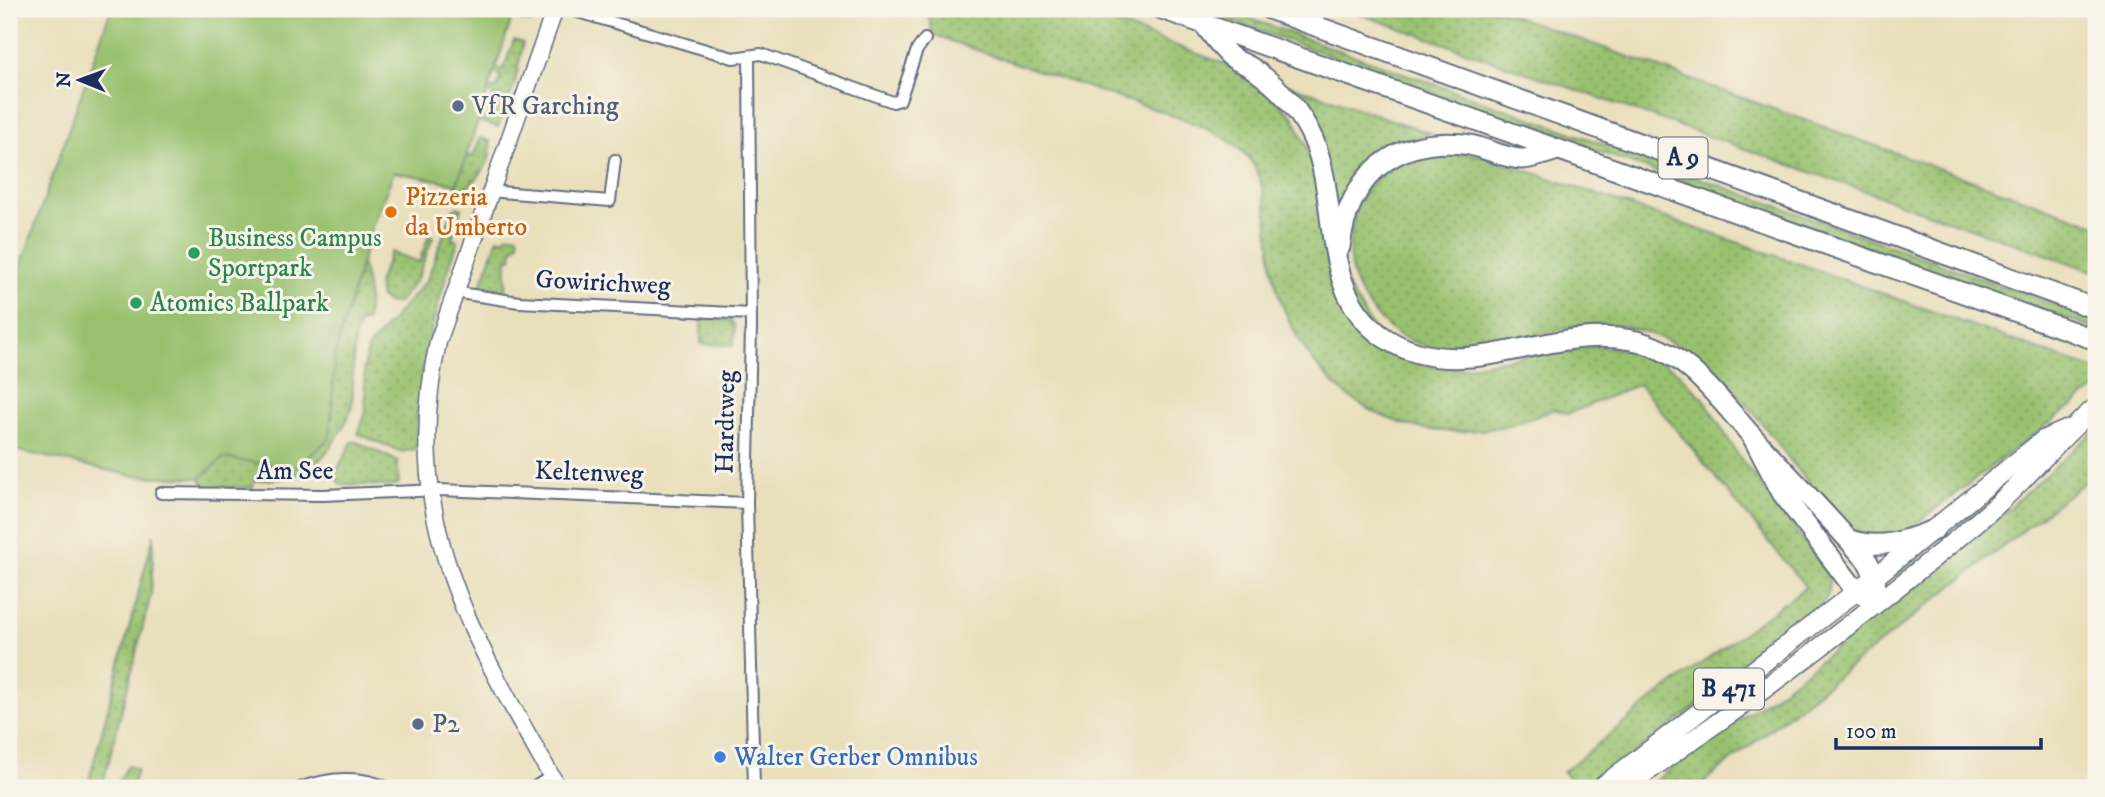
<svg xmlns="http://www.w3.org/2000/svg" width="2105" height="797" viewBox="0 0 2105 797" font-family="'IM FELL DW Pica',serif">
<style>
.green{fill:url(#green-dots);stroke:#5a7866;stroke-width:2}
.pitch{fill:#98c16e;stroke:#5a7866;stroke-width:2}
.lines{fill:none;stroke-linecap:round;stroke-linejoin:round}
.street-casing{stroke:#636d7f;stroke-width:14}
.secondary-casing{stroke:#636d7f;stroke-width:19}
.primary-casing{stroke:#636d7f;stroke-width:21}
.highway-casing{stroke:#636d7f;stroke-width:23}
.street{stroke:#fff;stroke-width:10}
.secondary{stroke:#fff;stroke-width:16}
.primary{stroke:#fff;stroke-width:18}
.highway{stroke:#fff;stroke-width:19}
.service-dot{fill:#5c6f8a;stroke:#f7f3e8;stroke-width:2.5}
.food-dot{fill:#e8710a;stroke:#f7f3e8;stroke-width:2.5}
.leisure-dot{fill:#2e9e5b;stroke:#f7f3e8;stroke-width:2.5}
.shop-dot{fill:#3f7fe0;stroke:#f7f3e8;stroke-width:2.5}
.labels{text-anchor:middle;dominant-baseline:central;stroke-width:6;stroke-linejoin:round;paint-order:stroke}
.shield{fill:#f7f3e8;stroke:#5d6a87;stroke-width:2}
.shield-label{font-size:24px;font-weight:bold;fill:#1b2f5e}
.service-label{font-size:26px;fill:#4e5e75;stroke:#f7f3e8;text-anchor:start}
.food-label{font-size:26px;fill:#c56008;stroke:#f7f3e8;text-anchor:start}
.leisure-label{font-size:26px;fill:#27864d;stroke:#f7f3e8;text-anchor:start}
.street-label{font-size:26px;fill:#1b2f5e;stroke:#f7f3e8}
.shop-label{font-size:26px;fill:#366cbe;stroke:#f7f3e8;text-anchor:start}
</style>
<defs>
<pattern id="green-dots" width="8" height="8" patternUnits="userSpaceOnUse" patternTransform="scale(1.75)"><rect width="8" height="8" fill="#98c16e"/><path d="M2 2h.1M6 6h.1" fill="none" stroke="#7b9d5e" stroke-width="1.8" stroke-linecap="round"/></pattern>
</defs>
<rect width="100%" height="100%" fill="#f7f3e8"/>
<filter id="ink" filterUnits="userSpaceOnUse"><feTurbulence type="fractalNoise" baseFrequency=".0143" numOctaves="2"/><feDisplacementMap in="SourceGraphic" scale="14" xChannelSelector="R" yChannelSelector="G"/><feConvolveMatrix kernelMatrix="1 2 1 2 8 2 1 2 1" color-interpolation-filters="sRGB"/></filter>
<filter id="wash" filterUnits="userSpaceOnUse"><feTurbulence type="fractalNoise" baseFrequency=".00686" numOctaves="4" result="noise"/><feDisplacementMap in="SourceGraphic" scale="28" xChannelSelector="R" yChannelSelector="G"/><feGaussianBlur stdDeviation="1.57" result="paint"/><feColorMatrix in="noise" values="0 0 0 0 0 0 0 0 0 0 0 0 0 0 0 0 0 1.4 0 .05"/><feComposite in="paint" operator="in"/></filter>
<g filter="url(#wash)">
<rect width="100%" height="100%" fill="#e9dfbb"/>
<!-- green -->
<path class="green" d="M507 9H537L531 23 506 17Z
M927 9H1078L1244 71 1293 116 1316 168 1329 256 1385 348 1405 359 1440 367 1461 368 1543 352 1595 346 1627 350 1661 362 1678 372 1704 399 1738 455 1826 570C1837 594 1821 605 1806 622L1590 788H1578L1563 772 1661 693 1806 587 1639 384 1568 414 1554 409C1435 464 1316 416 1277 289 1265 251 1274 186 1247 156 1222 127 1149 108 1113 96 1056 77 999 58 942 38L933 34Z
M1199 9H1223L2096 319V329Z
M1345 9H1496L2096 225V272Z
M514 40 523 43 515 83 498 127 478 121 479 116 487 118 494 95 485 91 486 87 496 90 501 76 492 72 494 67 503 70Z
M1290 85 1430 133C1373 150 1370 169 1339 216L1305 106Z
M480 138 490 141C494 164 475 182 459 193L455 191 466 155 473 157Z
M1429 149 1482 155 1800 264 2096 370V388L1902 534C1888 539 1865 539 1851 531 1841 524 1831 509 1823 500 1778 451 1738 376 1678 346 1649 331 1614 321 1581 326 1506 336 1421 384 1366 302 1346 274 1346 244 1356 212 1366 176 1398 162 1429 149Z
M457 207 462 208 452 239 458 241C435 309 416 377 416 449L402 452 358 434 366 412 364 368 368 348 427 280 453 209Z
M429 235 433 237 417 279 398 303H388L380 297 378 283 391 252 419 262Z
M507 235H518L519 243 513 248 512 259H507L506 293 488 290 481 285 498 238 504 240Z
M357 249C366 275 371 295 366 322H360L353 342 355 343C351 364 354 383 352 404 352 414 344 425 339 434 315 474 299 478 254 481L253 488 206 487 199 476Z
M701 319 731 320 735 327 734 345 701 344Z
M2096 429V473L1696 788H1647L1682 759 1786 687 1984 531Z
M352 442H357L397 461 399 483 393 486 340 484 334 476Z
M1983 502 1987 503 1899 575H1894Z
M154 534 151 594 102 788H87Z
M128 766 137 769 132 788H114Z"/>
<!-- pitch -->
<path class="pitch" d="M111 9H515L457 184 394 172 371 229 335 354 330 438 295 468 223 458 200 478 134 476 9 449V300Z"/>
</g>
<g filter="url(#ink)">
<g class="lines">
<defs>
<path id="street" d="M568 9 733 58 761 54 893 102 900 100 917 50 925 39
M749 56 751 327 747 503 754 788
M489 191 610 201 615 160
M454 290 466 294 519 302 751 314
M161 493 323 495 440 490 747 503
M300 788C327 778 361 774 388 788
M533 788 552 776"/>
<path id="secondary" d="M555 9 438 342C399 523 473 637 558 788"/>
<path id="primary" d="M1600 788 1875 577 2043 440 2066 430
M1625 788C1660 762 1697 737 1734 711 1821 648 1908 581 1990 511 2027 479 2058 439 2096 407"/>
<path id="highway" d="M1162 9 2096 340
M1269 9 2096 309
M1202 22C1211 33 1219 45 1229 55 1236 62 1248 64 1256 71 1281 89 1300 110 1313 139 1341 203 1317 293 1385 338 1463 389 1548 323 1632 340 1688 351 1718 399 1753 437 1792 479 1831 519 1868 562L1875 577 1877 601 1856 591 1782 493 1752 436
M1340 247C1348 177 1393 137 1464 144 1483 146 1502 158 1521 159 1532 159 1547 153 1558 150
M1850 540C1880 550 1905 541 1934 530"/>
</defs>
<!-- street casing -->
<use href="#street" class="street-casing"/>
<!-- secondary casing -->
<use href="#secondary" class="secondary-casing"/>
<!-- primary casing -->
<use href="#primary" class="primary-casing"/>
<!-- highway casing -->
<use href="#highway" class="highway-casing"/>
<!-- street -->
<use href="#street" class="street"/>
<!-- secondary -->
<use href="#secondary" class="secondary"/>
<!-- primary -->
<use href="#primary" class="primary"/>
<!-- highway -->
<use href="#highway" class="highway"/>
</g>
</g>
<!-- markers -->
<g class="service-dot">
<circle cx="458" cy="106" r="7"/>
<circle cx="418" cy="724" r="7"/>
</g>
<circle class="food-dot" cx="391" cy="212" r="7"/>
<g class="leisure-dot">
<circle cx="194" cy="253" r="7"/>
<circle cx="136" cy="303" r="7"/>
</g>
<circle class="shop-dot" cx="720" cy="757" r="7"/>
<g class="labels">
<!-- shield labels -->
<g class="shield">
<rect x="1658.5" y="137.5" width="49" height="41" rx="5"/>
<rect x="1694" y="668.5" width="70" height="41" rx="5"/>
</g>
<g class="shield-label">
<text x="1683" y="158">A 9</text>
<text x="1729" y="689">B 471</text>
</g>
<!-- service labels -->
<g class="service-label">
<text x="472" y="106">VfR Garching</text>
<text x="432" y="724">P2</text>
</g>
<!-- food labels -->
<g class="food-label">
<text x="405" y="197">Pizzeria<tspan x="405" dy="30">da Umberto</tspan></text>
</g>
<!-- leisure labels -->
<g class="leisure-label">
<text x="208" y="238">Business Campus<tspan x="208" dy="30">Sportpark</tspan></text>
<text x="150" y="303">Atomics Ballpark</text>
</g>
<!-- street labels -->
<g class="street-label">
<text transform="translate(603 283) rotate(3)">Gowirichweg</text>
<text transform="translate(726 422) rotate(-89)">Hardtweg</text>
<text x="295" y="471">Am See</text>
<text transform="translate(589 473) rotate(2)">Keltenweg</text>
</g>
<!-- shop labels -->
<g class="shop-label">
<text x="734" y="757">Walter Gerber Omnibus</text>
</g>
</g>
<!-- margin -->
<rect width="2105" height="797" fill="none" stroke="#f7f3e8" stroke-width="35"/>
<!-- north arrow -->
<g transform="translate(80 80) rotate(271)" stroke="#f7f3e8" stroke-width="5" paint-order="stroke">
<path d="M0-5L12 26L0 18L-12 26Z" fill="#1b2f5e"/>
<text y="-10" font-size="19" font-weight="bold" text-anchor="middle" fill="#1b2f5e">N</text>
</g>
<!-- scale -->
<path d="M1836 738v10h205v-10" fill="none" stroke="#1b2f5e" stroke-width="3.5"/>
<text x="1846" y="738" font-size="21" fill="#1b2f5e" stroke="#f7f3e8" stroke-width="5" paint-order="stroke">100 m</text>
</svg>
